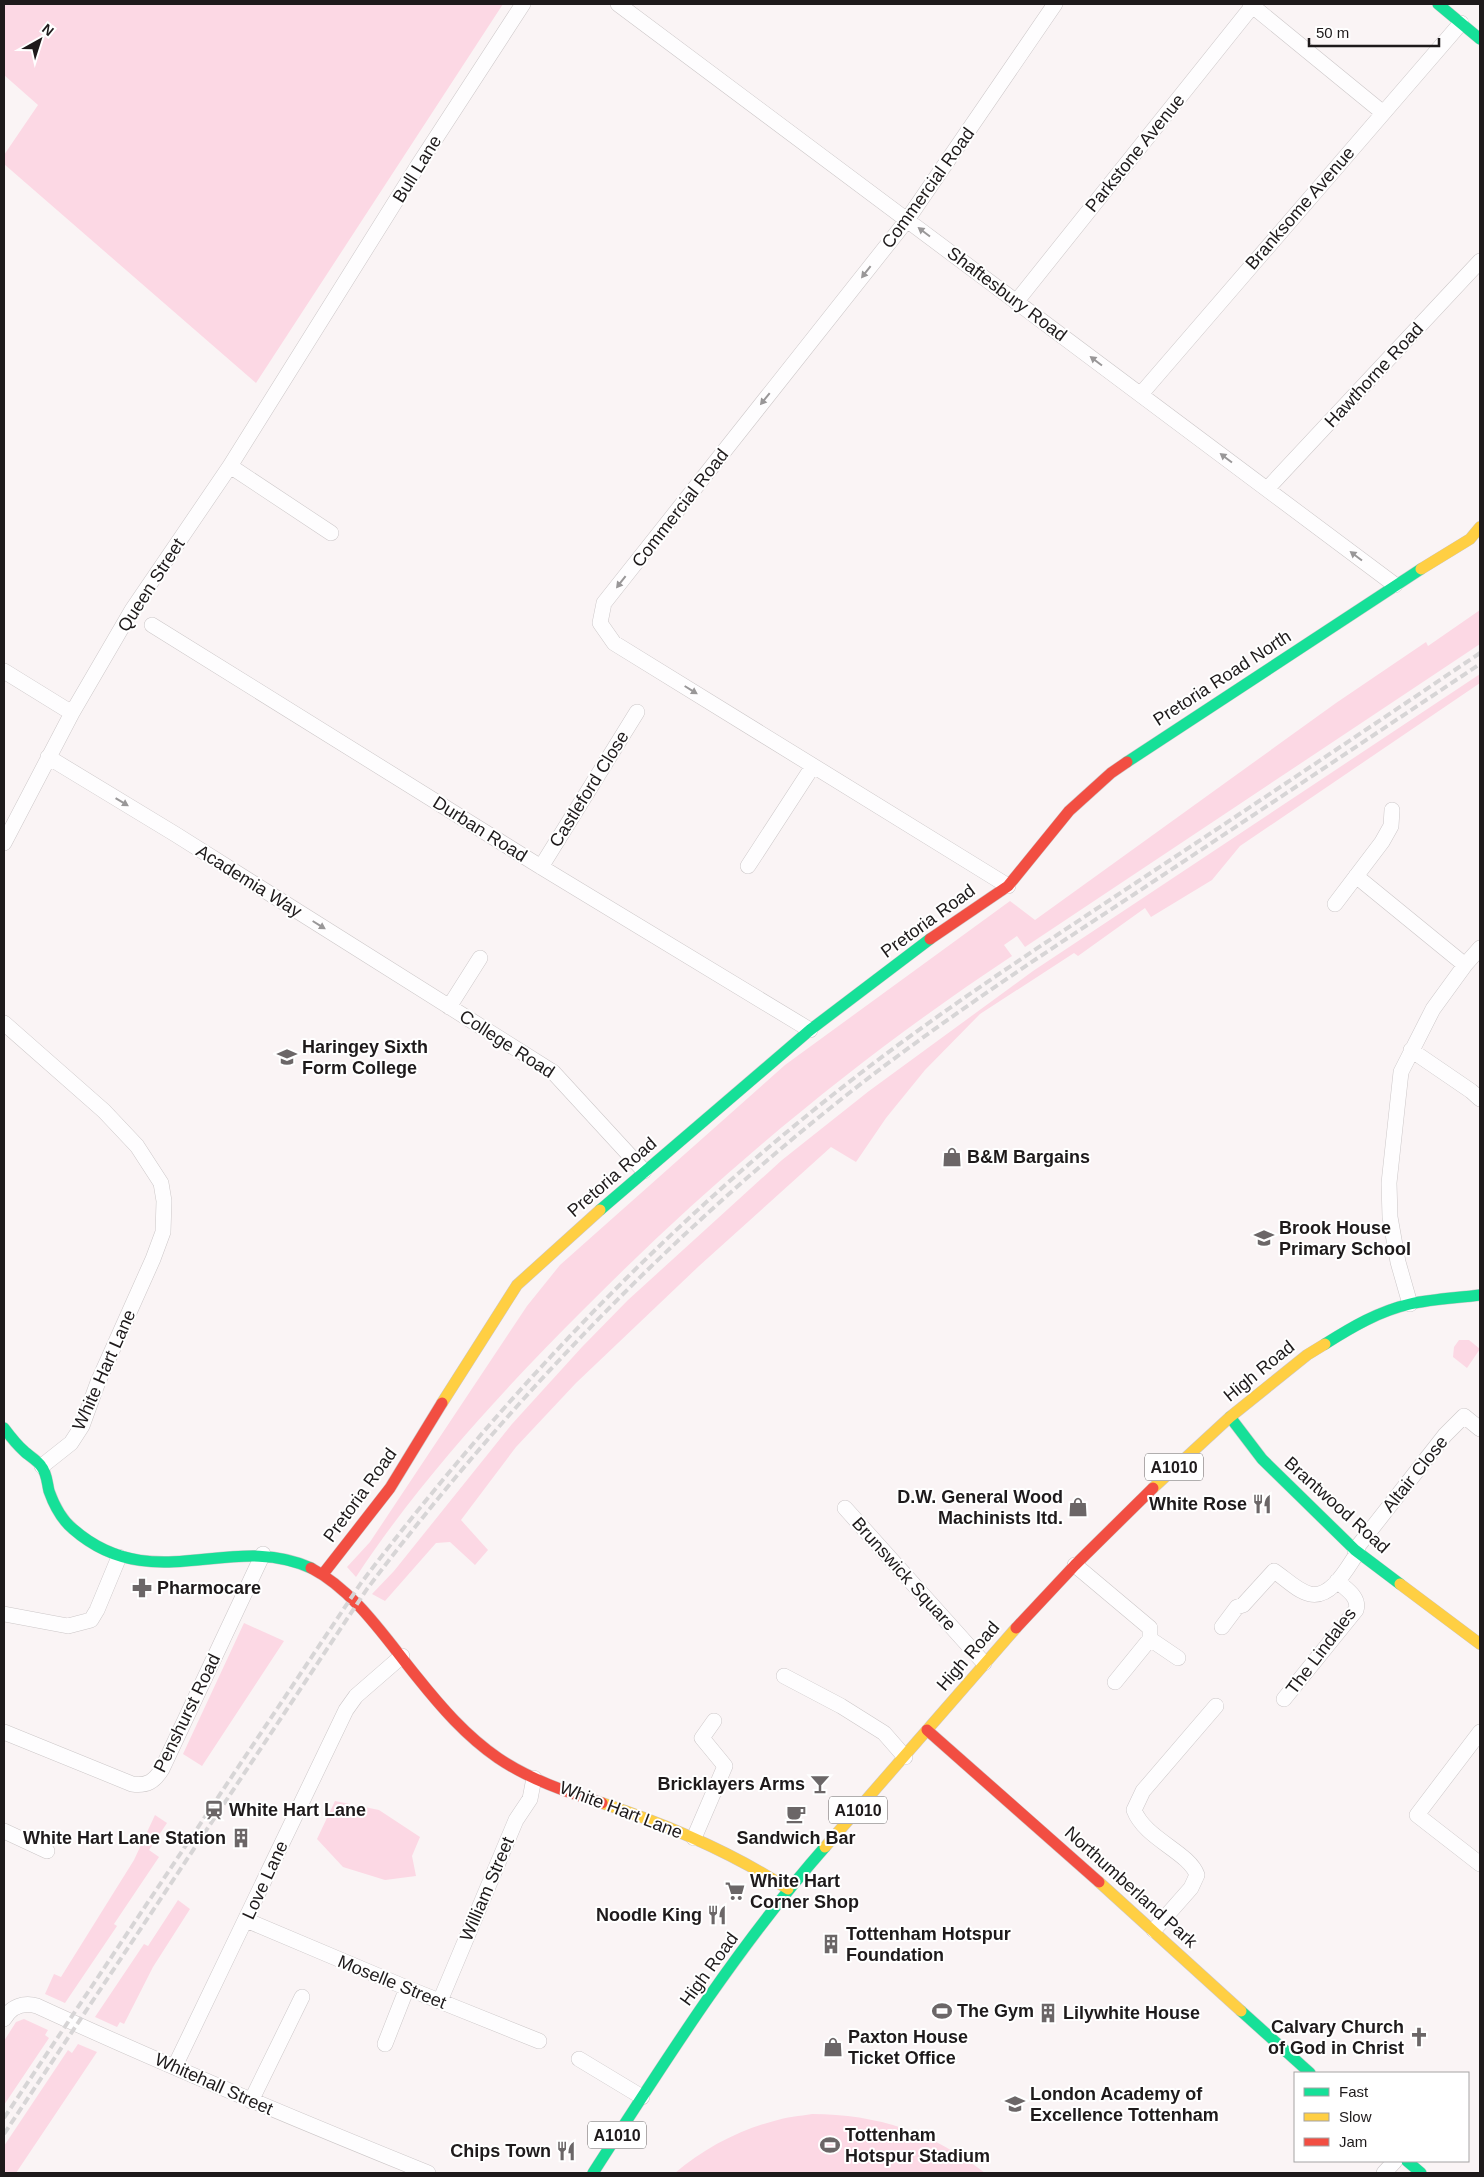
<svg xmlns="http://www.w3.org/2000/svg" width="1484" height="2177" viewBox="0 0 1484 2177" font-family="Helvetica,sans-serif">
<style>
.green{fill:#fcd8e4}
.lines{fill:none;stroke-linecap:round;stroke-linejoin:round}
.street-casing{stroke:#ccc7c8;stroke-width:16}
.fast-casing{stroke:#ccc7c8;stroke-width:12}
.slow-casing{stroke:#ccc7c8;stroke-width:12}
.jam-casing{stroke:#ccc7c8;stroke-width:12}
.street{stroke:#fefdfe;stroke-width:15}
.fast{stroke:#16e098;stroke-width:11}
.slow{stroke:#ffcf43;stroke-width:11}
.jam{stroke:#f24e42;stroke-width:11}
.rail{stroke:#d7d5d6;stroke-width:4;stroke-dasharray:8 4;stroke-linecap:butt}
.oneway{fill:#999798}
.labels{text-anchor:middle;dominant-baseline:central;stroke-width:4;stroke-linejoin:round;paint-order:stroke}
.shield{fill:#fff;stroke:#625f5f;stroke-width:1}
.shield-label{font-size:16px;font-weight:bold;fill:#1e1a1b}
.street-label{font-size:18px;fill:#1e1a1b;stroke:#fff}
.poi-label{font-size:18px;font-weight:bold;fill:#1e1a1b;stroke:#fff;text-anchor:start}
</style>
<rect width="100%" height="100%" fill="#faf4f5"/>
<!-- green -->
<path class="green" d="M4 4H503L256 383 4 164V155L38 105 4 75Z
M1480 610V644L1025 947 1017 936 1004 945 1012 956C856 1059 714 1178 583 1310 501 1392 420 1480 356 1577L347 1567 370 1542 527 1306 560 1265 785 1065 1010 901 1035 920 1336 703 1426 642 1428 646Z
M1480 674V683L1240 846 1212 880 1151 917 1145 908 1078 956 1074 953 980 1014 925 1070 886 1118 856 1162 831 1147 699 1266 576 1383 516 1447 461 1520 488 1550 475 1565 450 1542 436 1543 385 1601 372 1594 394 1571 512 1424 582 1347 628 1300 782 1160 869 1091 1033 971Z
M1459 1340H1469L1480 1349 1467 1368 1453 1357 1454 1347Z
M244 1623 284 1641 202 1766 183 1754Z
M335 1801 379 1810 420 1837 412 1856 416 1876 385 1880 343 1867 317 1839Z
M155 1815 167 1823 149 1850 159 1857 114 1924 117 1926 65 2003 45 1994 54 1974 61 1977 134 1860Z
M178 1900 190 1909 153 1967 124 2024 120 2022 117 2027 95 2017 144 1944 148 1946Z
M24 2019 48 2030 45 2035 49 2038 4 2105V2041L16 2022Z
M78 2044 97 2052 16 2173H4V2146L68 2050 72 2053Z
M812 2114C877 2114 934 2133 985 2173H675C703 2149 739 2130 774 2121 786 2117 800 2116 812 2114Z"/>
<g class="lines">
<defs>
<path id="street" d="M618 4 1395 585
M1250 4 1382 112
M1016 302 1254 4
M1141 394 1461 23
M230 466 331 533
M1267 489 1480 261
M152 625 541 867 810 1030
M4 671 72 713
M48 757 175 834 553 1072 644 1171
M4 843 72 713 132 610 230 466 417 167 523 4
M748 866 813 766
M541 867 637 712
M1356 876 1465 965
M1008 886 614 643 600 623 604 603 907 220 1055 4
M1335 904 1382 842 1391 826 1392 810
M449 1007 480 958
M4 1023 104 1111 137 1146 161 1183 164 1201 163 1232 153 1259 98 1382 82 1426 71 1443 42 1466
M1411 1050 1471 1091 1480 1099
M1410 1304 1398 1262 1390 1217 1389 1183 1401 1072 1433 1009 1465 965 1480 948
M845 1508 984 1663
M1355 1550 1445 1435 1464 1416 1480 1429
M1075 1565 1150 1628V1639L1115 1682
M4 1614 68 1626 91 1620 97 1610 119 1557
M1222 1627 1237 1607 1243 1605 1274 1571C1285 1578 1297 1591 1310 1594 1332 1599 1348 1566 1358 1552
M1150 1639 1178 1658
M784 1676 841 1706 884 1733 905 1757
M1284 1699 1356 1610C1360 1597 1346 1589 1337 1581
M4 1732 132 1784C147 1786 154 1782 162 1769L263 1554
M1480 1732 1417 1815 1480 1864
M4 1831 47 1851
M694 1838 725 1766 702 1738 714 1721
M246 1920 407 1988 539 2041
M1154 1930 1191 1888 1197 1875C1189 1852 1145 1839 1134 1810L1143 1791 1216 1706
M440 2001 516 1820 530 1799 534 1778
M4 2019C11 2007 23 2002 37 2006 165 2065 297 2120 428 2173
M385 2044 407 1988
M579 2059 642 2097
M175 2066 346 1710 356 1696 402 1656
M251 2101 302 1997
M1384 2173 1395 2161"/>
<path id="fast" d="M1438 4 1480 39
M1127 762 1421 569
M600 1210 810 1030 930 939
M1325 1344C1352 1327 1379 1311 1410 1304 1433 1299 1457 1298 1480 1295
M1230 1417 1262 1459 1355 1550 1400 1584
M4 1428C10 1436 16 1444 24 1451 29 1456 37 1460 41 1466 47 1473 47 1483 49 1491 54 1505 62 1520 73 1529 152 1598 231 1531 311 1568
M1241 2011 1310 2073
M1407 2161 1421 2173
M593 2173C665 2061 737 1947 825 1847"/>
<path id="slow" d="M1421 569 1470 539 1480 527
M442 1403 517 1285 600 1210
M1153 1488 1230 1417 1307 1355 1325 1344
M1400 1584 1480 1644
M602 1803C668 1825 730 1851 788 1889
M825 1847 1016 1628
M1099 1882 1241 2011"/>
<path id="jam" d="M930 939 1008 886 1069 811 1111 773 1127 762
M311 1568C355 1591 386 1639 417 1677 441 1707 466 1736 498 1758 529 1779 566 1792 602 1803
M323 1574 390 1488 442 1403
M1016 1628 1075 1565 1153 1488
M927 1730 1099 1882"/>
</defs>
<!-- street casing -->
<use href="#street" class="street-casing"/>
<!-- fast casing -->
<use href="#fast" class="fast-casing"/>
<!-- slow casing -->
<use href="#slow" class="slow-casing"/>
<!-- jam casing -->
<use href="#jam" class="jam-casing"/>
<!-- street -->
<use href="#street" class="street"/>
<!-- fast -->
<use href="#fast" class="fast"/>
<!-- slow -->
<use href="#slow" class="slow"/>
<!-- jam -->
<use href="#jam" class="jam"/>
<!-- rail -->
<path class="rail" d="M4 2118 361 1583C498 1403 653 1237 830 1097 928 1019 1033 951 1137 882 1252 806 1366 730 1480 653
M4 2134 367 1589C502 1410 658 1246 834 1105 929 1029 1031 962 1133 895 1249 818 1365 741 1480 664"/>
</g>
<!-- one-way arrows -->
<defs><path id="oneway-solid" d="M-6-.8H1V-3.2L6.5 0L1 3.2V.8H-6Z" transform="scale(1.25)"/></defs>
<g class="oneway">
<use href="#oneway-solid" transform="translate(924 232) rotate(-143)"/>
<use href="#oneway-solid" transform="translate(866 272) rotate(128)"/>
<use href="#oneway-solid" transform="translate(1096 361) rotate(-143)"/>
<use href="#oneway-solid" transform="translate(765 399) rotate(129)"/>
<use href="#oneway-solid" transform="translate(1226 458) rotate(-143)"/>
<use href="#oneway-solid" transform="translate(1356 556) rotate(-143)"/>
<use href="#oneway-solid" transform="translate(621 582) rotate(128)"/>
<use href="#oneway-solid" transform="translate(691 690) rotate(32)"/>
<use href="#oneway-solid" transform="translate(122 802) rotate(31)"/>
<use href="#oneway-solid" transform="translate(319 925) rotate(32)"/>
</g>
<!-- icons -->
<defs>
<symbol id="university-bare" viewBox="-9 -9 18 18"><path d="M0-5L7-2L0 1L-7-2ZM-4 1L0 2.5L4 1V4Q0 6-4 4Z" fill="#6b6667" stroke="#fff" stroke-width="2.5" paint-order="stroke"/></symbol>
<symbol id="shop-bare" viewBox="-9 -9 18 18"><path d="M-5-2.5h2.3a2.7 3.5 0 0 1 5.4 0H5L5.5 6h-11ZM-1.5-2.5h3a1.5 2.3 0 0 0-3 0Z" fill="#6b6667" stroke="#fff" stroke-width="2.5" paint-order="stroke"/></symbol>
<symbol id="school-bare" viewBox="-9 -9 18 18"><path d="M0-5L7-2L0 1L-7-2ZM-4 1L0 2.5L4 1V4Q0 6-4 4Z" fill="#6b6667" stroke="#fff" stroke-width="2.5" paint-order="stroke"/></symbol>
<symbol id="restaurant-bare" viewBox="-9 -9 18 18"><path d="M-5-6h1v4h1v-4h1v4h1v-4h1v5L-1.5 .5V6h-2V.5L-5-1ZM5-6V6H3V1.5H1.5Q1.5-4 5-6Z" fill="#6b6667" stroke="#fff" stroke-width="2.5" paint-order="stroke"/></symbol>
<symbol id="pharmacy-bare" viewBox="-9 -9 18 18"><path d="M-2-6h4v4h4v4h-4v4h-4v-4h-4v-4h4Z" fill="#6b6667" stroke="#fff" stroke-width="2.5" paint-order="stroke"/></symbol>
<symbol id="bar-bare" viewBox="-9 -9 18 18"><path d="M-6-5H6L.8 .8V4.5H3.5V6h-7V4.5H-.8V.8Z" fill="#6b6667" stroke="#fff" stroke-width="2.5" paint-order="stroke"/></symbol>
<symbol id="station-bare" viewBox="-9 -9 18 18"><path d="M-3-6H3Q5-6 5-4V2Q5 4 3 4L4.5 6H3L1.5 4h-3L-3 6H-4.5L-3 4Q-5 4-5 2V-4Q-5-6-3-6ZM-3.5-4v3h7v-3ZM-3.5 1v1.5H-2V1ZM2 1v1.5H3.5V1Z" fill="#6b6667" stroke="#fff" stroke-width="2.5" paint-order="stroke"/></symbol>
<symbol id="cafe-bare" viewBox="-9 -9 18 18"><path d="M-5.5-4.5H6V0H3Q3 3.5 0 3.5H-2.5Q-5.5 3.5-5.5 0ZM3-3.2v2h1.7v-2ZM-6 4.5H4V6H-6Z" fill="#6b6667" stroke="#fff" stroke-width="2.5" paint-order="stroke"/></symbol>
<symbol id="building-bare" viewBox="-9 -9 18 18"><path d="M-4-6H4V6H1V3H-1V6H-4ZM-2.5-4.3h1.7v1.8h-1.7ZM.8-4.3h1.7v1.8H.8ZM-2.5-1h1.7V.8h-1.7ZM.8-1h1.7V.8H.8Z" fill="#6b6667" stroke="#fff" stroke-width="2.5" paint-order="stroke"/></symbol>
<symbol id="supermarket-bare" viewBox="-9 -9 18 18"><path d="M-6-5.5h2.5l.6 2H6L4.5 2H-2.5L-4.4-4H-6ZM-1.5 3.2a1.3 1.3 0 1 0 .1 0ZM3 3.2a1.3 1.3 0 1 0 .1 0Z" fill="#6b6667" stroke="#fff" stroke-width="2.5" paint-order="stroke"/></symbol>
<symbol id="stadium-bare" viewBox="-9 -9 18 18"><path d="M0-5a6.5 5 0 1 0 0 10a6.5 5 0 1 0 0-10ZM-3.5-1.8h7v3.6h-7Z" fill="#6b6667" stroke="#fff" stroke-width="2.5" paint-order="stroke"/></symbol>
<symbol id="church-bare" viewBox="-9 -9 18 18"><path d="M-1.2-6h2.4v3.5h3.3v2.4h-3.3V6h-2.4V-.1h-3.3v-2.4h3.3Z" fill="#6b6667" stroke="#fff" stroke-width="2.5" paint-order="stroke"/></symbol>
</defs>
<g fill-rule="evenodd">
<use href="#university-bare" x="273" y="1043" width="28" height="28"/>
<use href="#shop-bare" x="938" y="1143" width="28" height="28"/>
<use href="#school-bare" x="1250" y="1224" width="28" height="28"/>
<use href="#restaurant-bare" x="1248" y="1490" width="28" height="28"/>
<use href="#shop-bare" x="1064" y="1493" width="28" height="28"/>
<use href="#pharmacy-bare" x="128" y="1574" width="28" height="28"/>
<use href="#bar-bare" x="806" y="1770" width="28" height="28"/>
<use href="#station-bare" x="200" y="1796" width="28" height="28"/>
<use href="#cafe-bare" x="782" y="1800" width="28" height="28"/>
<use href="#building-bare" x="227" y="1824" width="28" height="28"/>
<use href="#supermarket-bare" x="721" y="1877" width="28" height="28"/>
<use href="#restaurant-bare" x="703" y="1901" width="28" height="28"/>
<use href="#building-bare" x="817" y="1930" width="28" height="28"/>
<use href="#stadium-bare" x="928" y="1997" width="28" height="28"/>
<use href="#building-bare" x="1034" y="1999" width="28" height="28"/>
<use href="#church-bare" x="1405" y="2023" width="28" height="28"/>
<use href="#shop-bare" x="819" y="2033" width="28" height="28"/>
<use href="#university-bare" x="1001" y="2090" width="28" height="28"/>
<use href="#stadium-bare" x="816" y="2131" width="28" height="28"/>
<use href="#restaurant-bare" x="552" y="2137" width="28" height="28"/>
</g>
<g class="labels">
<!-- shield labels -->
<g class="shield">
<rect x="1145" y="1453.5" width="58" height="27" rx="4"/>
<rect x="829" y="1796.5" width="58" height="27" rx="4"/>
<rect x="588" y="2121.5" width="58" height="27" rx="4"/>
</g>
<g class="shield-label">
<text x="1174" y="1467">A1010</text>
<text x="858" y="1810">A1010</text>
<text x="617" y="2135">A1010</text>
</g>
<!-- street labels -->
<g class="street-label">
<text transform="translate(1135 153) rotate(-51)">Parkstone Avenue</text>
<text transform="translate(417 169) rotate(-58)">Bull Lane</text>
<text transform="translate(928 188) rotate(-54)">Commercial Road</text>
<text transform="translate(1300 208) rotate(-49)">Branksome Avenue</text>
<text transform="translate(1007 294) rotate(37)">Shaftesbury Road</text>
<text transform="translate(1374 375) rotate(-47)">Hawthorne Road</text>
<text transform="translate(680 508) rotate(-52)">Commercial Road</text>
<text transform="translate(151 585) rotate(-57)">Queen Street</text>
<text transform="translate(1222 678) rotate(-33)">Pretoria Road North</text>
<text transform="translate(589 789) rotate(-58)">Castleford Close</text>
<text transform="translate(480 829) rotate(32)">Durban Road</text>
<text transform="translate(249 881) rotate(32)">Academia Way</text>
<text transform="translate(928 921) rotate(-36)">Pretoria Road</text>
<text transform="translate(507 1044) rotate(33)">College Road</text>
<text transform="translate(612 1177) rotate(-41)">Pretoria Road</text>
<text transform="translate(104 1370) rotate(-66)">White Hart Lane</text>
<text transform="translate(1259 1371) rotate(-39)">High Road</text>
<text transform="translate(1415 1474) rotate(-51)">Altair Close</text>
<text transform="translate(360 1495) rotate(-54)">Pretoria Road</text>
<text transform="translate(1337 1505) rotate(42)">Brantwood Road</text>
<text transform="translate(904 1574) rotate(48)">Brunswick Square</text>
<text transform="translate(1321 1651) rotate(-53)">The Lindales</text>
<text transform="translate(968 1656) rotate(-49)">High Road</text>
<text transform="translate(187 1713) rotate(-64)">Penshurst Road</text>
<text transform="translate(621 1810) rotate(21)">White Hart Lane</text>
<text transform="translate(265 1880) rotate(-65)">Love Lane</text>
<text transform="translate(1131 1887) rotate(42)">Northumberland Park</text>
<text transform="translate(487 1889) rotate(-67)">William Street</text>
<text transform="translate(709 1969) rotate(-54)">High Road</text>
<text transform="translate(392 1982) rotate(22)">Moselle Street</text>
<text transform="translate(214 2084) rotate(24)">Whitehall Street</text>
</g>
<!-- poi labels -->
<g class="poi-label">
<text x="302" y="1047">Haringey Sixth<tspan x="302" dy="21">Form College</tspan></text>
<text x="967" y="1157">B&amp;M Bargains</text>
<text x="1279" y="1228">Brook House<tspan x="1279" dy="21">Primary School</tspan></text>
<text x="1063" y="1497" text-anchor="end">D.W. General Wood<tspan x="1063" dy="21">Machinists ltd.</tspan></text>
<text x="1247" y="1504" text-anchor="end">White Rose</text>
<text x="157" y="1588">Pharmocare</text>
<text x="805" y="1784" text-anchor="end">Bricklayers Arms</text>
<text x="229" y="1810">White Hart Lane</text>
<text x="226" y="1838" text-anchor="end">White Hart Lane Station</text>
<text x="796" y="1838" text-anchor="middle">Sandwich Bar</text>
<text x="750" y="1881">White Hart<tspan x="750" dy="21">Corner Shop</tspan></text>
<text x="702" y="1915" text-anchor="end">Noodle King</text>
<text x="846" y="1934">Tottenham Hotspur<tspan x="846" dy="21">Foundation</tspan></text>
<text x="957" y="2011">The Gym</text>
<text x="1063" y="2013">Lilywhite House</text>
<text x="1404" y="2027" text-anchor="end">Calvary Church<tspan x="1404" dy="21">of God in Christ</tspan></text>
<text x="848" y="2037">Paxton House<tspan x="848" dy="21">Ticket Office</tspan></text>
<text x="1030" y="2094">London Academy of<tspan x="1030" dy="21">Excellence Tottenham</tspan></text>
<text x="845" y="2135">Tottenham<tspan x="845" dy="21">Hotspur Stadium</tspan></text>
<text x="551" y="2151" text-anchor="end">Chips Town</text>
</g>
</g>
<!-- border -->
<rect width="1484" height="2177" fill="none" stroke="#1e1a1b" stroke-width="10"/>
<!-- legend -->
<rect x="1294" y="2072" width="175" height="90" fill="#ffffff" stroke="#a5a3a4"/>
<rect x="1304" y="2088" width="25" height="8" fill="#16e098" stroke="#a5a3a4"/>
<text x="1339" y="2097" font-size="15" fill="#1e1a1b">Fast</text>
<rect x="1304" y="2113" width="25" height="8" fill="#ffcf43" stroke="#a5a3a4"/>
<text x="1339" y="2122" font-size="15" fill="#1e1a1b">Slow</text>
<rect x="1304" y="2138" width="25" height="8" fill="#f24e42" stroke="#a5a3a4"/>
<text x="1339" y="2147" font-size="15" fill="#1e1a1b">Jam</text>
<!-- north arrow -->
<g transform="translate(40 40) rotate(39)" stroke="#ffffff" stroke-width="4" paint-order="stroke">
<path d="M0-4L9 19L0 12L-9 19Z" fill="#1e1a1b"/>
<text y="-8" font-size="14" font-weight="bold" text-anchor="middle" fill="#1e1a1b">N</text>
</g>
<!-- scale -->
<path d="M1309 38v8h130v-8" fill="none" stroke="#1e1a1b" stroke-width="2.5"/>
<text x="1316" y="38" font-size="15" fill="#1e1a1b" stroke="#ffffff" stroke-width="4" paint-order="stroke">50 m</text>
</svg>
